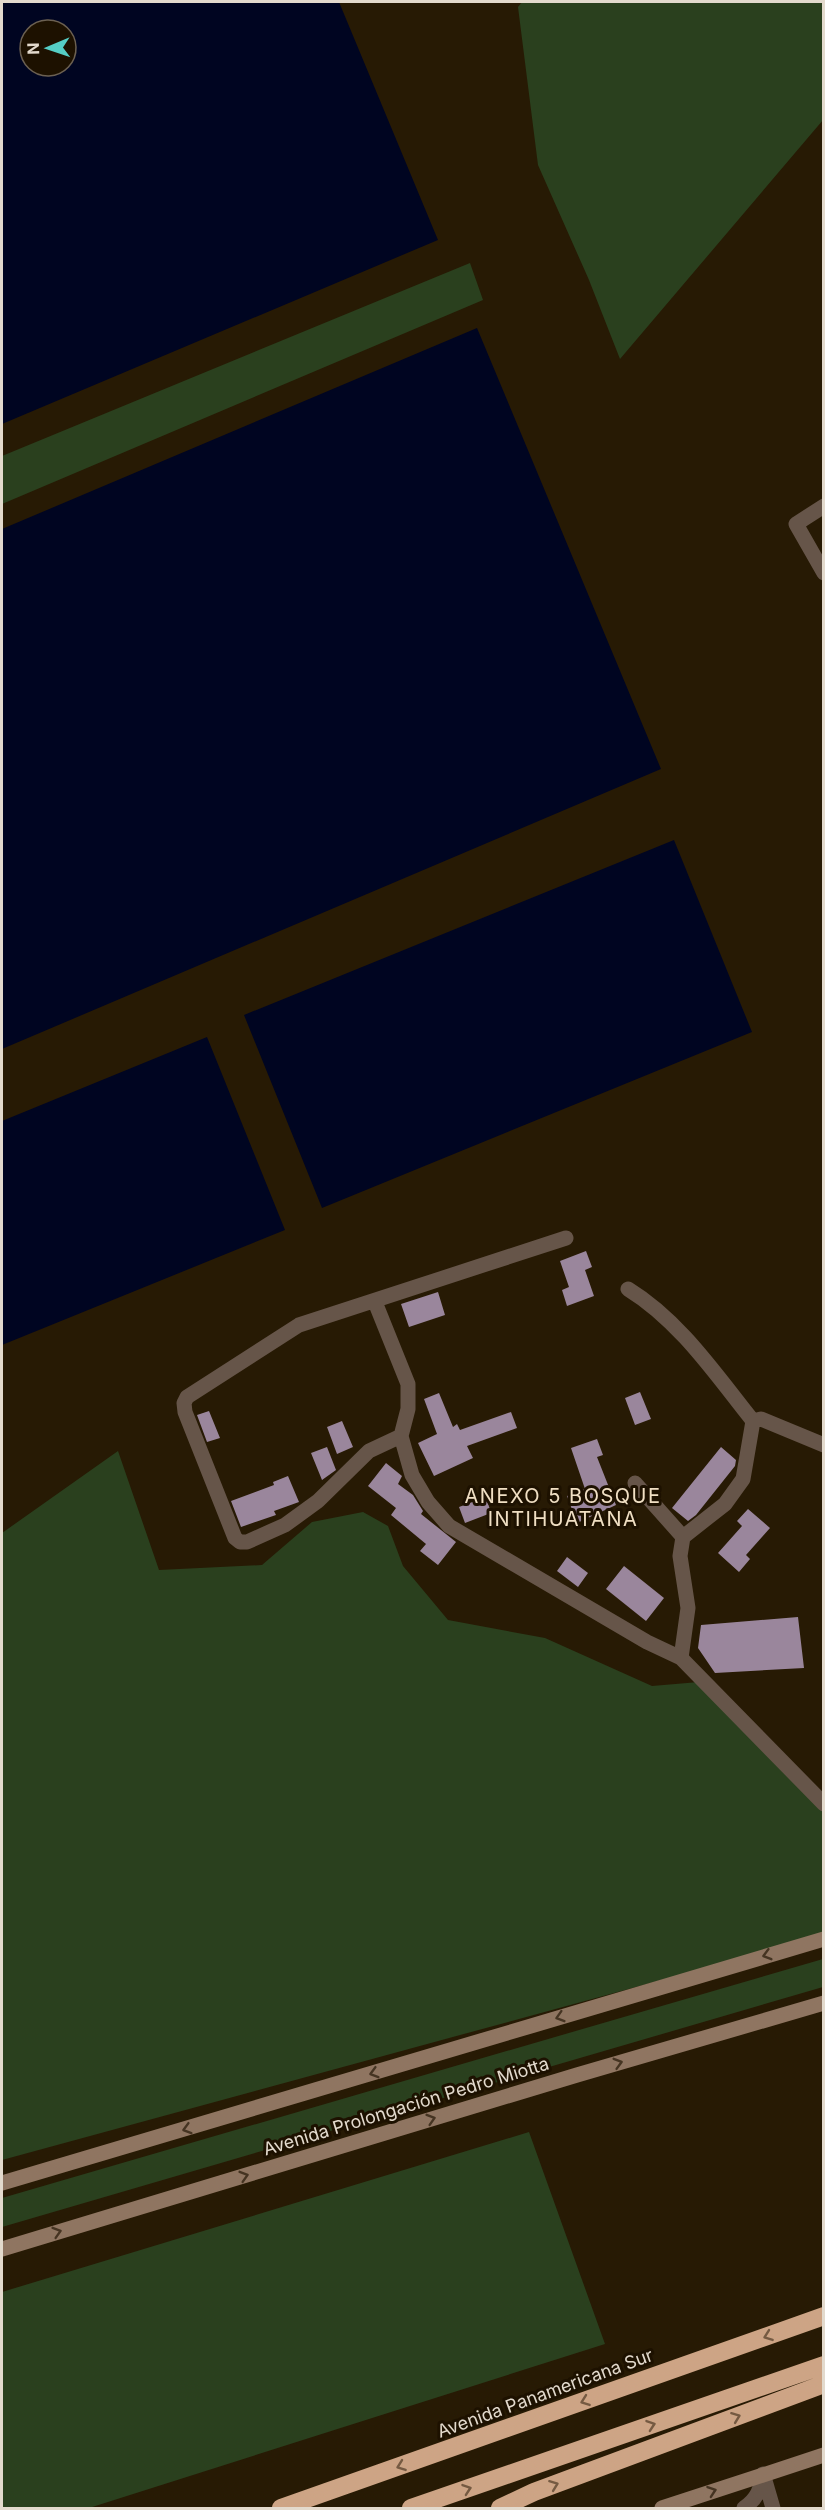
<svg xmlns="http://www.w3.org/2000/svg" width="825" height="2510" viewBox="0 0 825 2510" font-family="Inter,sans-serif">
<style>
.green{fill:#2a401e}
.water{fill:#000521;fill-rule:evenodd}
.building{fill:#9a869c}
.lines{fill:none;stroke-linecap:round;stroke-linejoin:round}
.minor{stroke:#665549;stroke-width:15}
.secondary{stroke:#8f7561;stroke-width:15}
.motorway{stroke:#cda485;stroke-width:18}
.oneway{stroke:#453422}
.oneway2{stroke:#755a42}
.labels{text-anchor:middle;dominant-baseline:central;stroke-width:6;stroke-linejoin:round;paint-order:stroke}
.street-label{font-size:18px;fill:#e3dacd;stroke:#1d1100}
.neighbourhood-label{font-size:20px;letter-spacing:1.5px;fill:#f0dfc3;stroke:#1d1100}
</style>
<rect width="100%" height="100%" fill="#271a04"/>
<!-- green -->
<path class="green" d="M522 2H823V120L620 359 589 280 538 165 518 7Z
M470 263 483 300 2 504V456Z
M118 1451 159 1570 262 1565 312 1522 363 1512 388 1526 403 1566 448 1620 545 1638 652 1686 699 1682 823 1808V1936L2 2160V1533Z
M823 1959V1987L2 2227V2198Z
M529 2132 605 2344 89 2508H2V2292Z"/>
<!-- water -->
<path class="water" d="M2 2H339L438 240 2 424ZM30 30H66V66H30Z
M477 328 661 769 2 1049V529Z
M674 840 752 1032 322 1208 244 1015Z
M207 1037 285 1230 2 1345V1121Z"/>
<!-- building -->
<path class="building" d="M586 1251 592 1267 585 1270 594 1296 567 1306 562 1290 569 1287 560 1261Z
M438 1292 445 1315 409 1327 401 1304Z
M640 1392 651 1419 635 1425 625 1398Z
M439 1393 453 1427 457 1424 460 1430 511 1412 517 1428 467 1446 473 1458 434 1476 418 1443 437 1434 424 1399Z
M209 1411 220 1438 207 1442 197 1415Z
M342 1421 353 1447 337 1454 327 1427Z
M597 1439 603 1455 597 1457 616 1505 577 1523 567 1496 585 1489 571 1448Z
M327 1447 336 1470 322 1480 311 1453Z
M721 1447 736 1460 735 1466 696 1515 688 1521 672 1508Z
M386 1463 402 1476 398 1484 413 1495 423 1511 421 1514 456 1542 438 1565 420 1551 426 1544 391 1515 396 1508 368 1486Z
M288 1476 299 1502 274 1511 276 1515 241 1527 231 1501 274 1485 273 1482Z
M486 1497 491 1513 465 1523 459 1507Z
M748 1509 770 1528 746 1555 750 1559 739 1572 718 1553 742 1526 737 1521Z
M567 1557 588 1573 578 1587 557 1571Z
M624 1566 664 1598 646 1621 606 1589Z
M798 1617 804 1668 715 1673 698 1648 701 1625Z"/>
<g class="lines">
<!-- minor -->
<path class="minor" d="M824 506 796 524 824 573
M628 1289C680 1321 716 1375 753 1421
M375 1302 408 1384V1409L401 1436 412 1475 428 1502 449 1526 647 1642 681 1658 824 1804
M753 1421 761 1419 824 1445
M401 1436 369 1451 318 1501 285 1525 247 1542H240L235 1538 185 1412 184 1403 187 1397 299 1325 566 1238
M635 1483 683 1537
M681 1658 688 1608 680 1556 683 1537 725 1504 743 1479 753 1421
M764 2477 773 2508
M744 2508C757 2499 761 2489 763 2474"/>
<!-- secondary -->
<path class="secondary" d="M2 2183 824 1939
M2 2249 577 2075 824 2003
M662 2508 824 2455"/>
<!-- motorway -->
<path class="motorway" d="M281 2508 824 2316
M411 2508 824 2365
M500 2508 534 2492 824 2384"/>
</g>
<!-- one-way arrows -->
<defs><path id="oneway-chevron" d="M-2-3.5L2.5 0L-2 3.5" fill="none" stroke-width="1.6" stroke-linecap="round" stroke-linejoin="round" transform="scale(1.5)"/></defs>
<g class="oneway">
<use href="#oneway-chevron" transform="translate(767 1955) rotate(164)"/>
<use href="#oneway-chevron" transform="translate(560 2017) rotate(163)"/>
<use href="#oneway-chevron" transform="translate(618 2063) rotate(-16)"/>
<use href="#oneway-chevron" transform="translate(374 2073) rotate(164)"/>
<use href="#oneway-chevron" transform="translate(431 2119) rotate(-17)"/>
<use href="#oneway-chevron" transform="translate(187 2129) rotate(164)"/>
<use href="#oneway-chevron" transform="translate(244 2176) rotate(-17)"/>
<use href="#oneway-chevron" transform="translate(57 2232) rotate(-17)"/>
<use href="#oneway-chevron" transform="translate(712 2491) rotate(-19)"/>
</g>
<g class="oneway2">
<use href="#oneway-chevron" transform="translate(768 2336) rotate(160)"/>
<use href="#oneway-chevron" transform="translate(585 2401) rotate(160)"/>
<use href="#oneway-chevron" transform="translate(736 2417) rotate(-21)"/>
<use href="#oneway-chevron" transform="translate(651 2425) rotate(-19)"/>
<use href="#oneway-chevron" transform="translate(401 2466) rotate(160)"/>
<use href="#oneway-chevron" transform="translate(554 2485) rotate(-21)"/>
<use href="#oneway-chevron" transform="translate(467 2489) rotate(-19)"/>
</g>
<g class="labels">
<!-- street labels -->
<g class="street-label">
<text transform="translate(406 2106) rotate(-17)">Avenida Prolongación Pedro Miotta</text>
<text transform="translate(545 2393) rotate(-20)">Avenida Panamericana Sur</text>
</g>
<!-- neighbourhood labels -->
<g class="neighbourhood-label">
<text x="563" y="1496">ANEXO 5 BOSQUE<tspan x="563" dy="23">INTIHUATANA</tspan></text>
</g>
</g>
<!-- border -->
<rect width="825" height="2510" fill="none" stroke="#e3dacd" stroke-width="6"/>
<!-- north arrow -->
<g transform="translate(48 48) rotate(268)"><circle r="28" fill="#1d1100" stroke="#6c6152" stroke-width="1.5"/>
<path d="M0-4.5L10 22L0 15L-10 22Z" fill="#55cec5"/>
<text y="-9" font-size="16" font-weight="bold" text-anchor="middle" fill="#e3dacd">N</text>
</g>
</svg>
